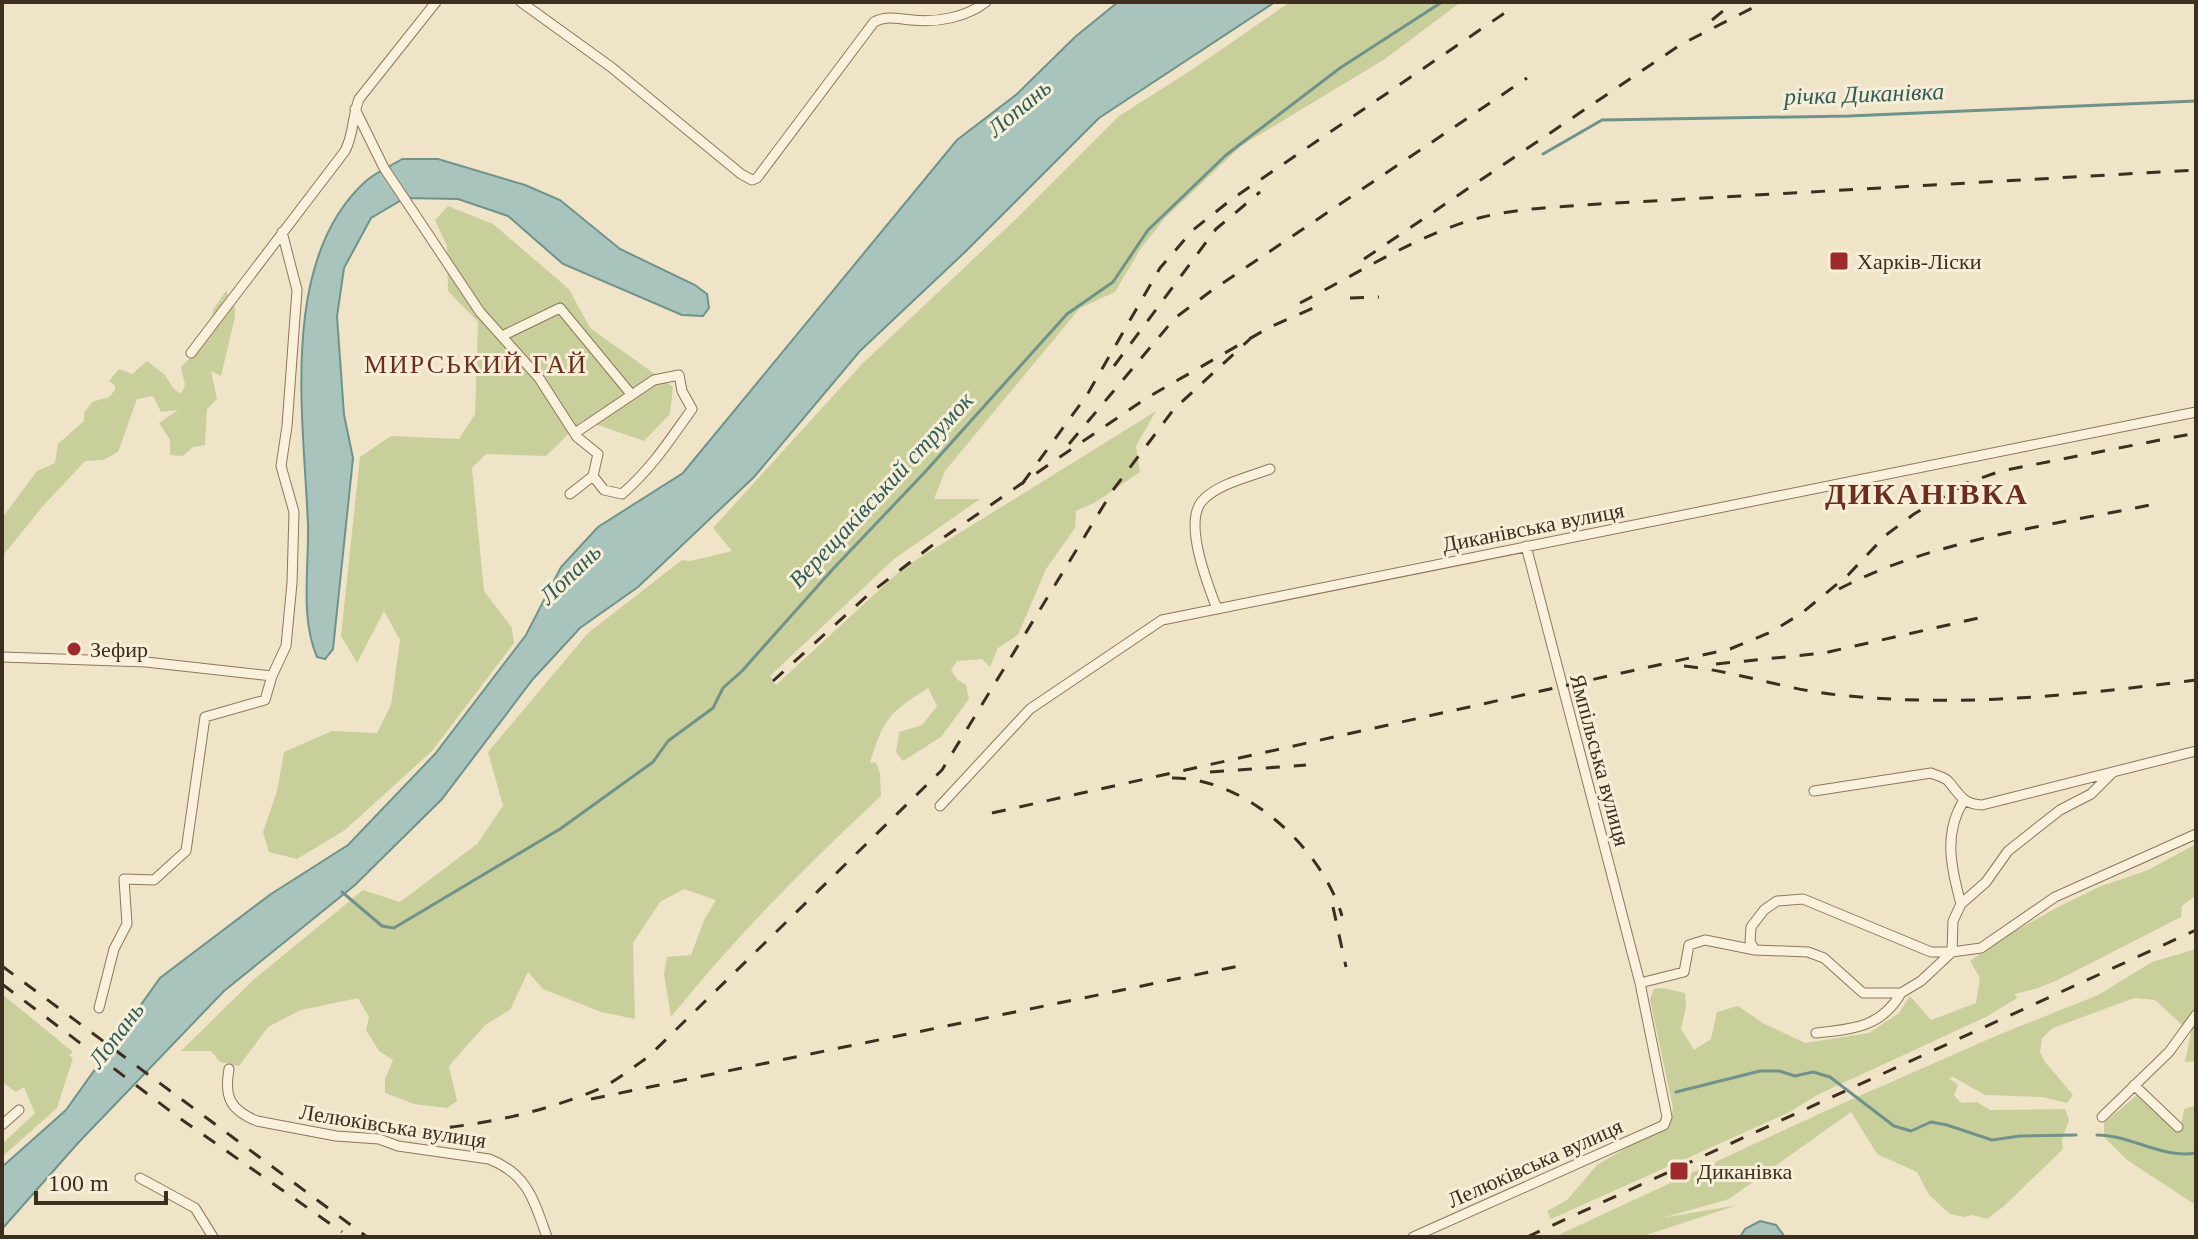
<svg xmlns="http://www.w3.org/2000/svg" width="2198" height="1239" viewBox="0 0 2198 1239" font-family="Georgia,serif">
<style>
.green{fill:#c9cf9b}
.water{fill:#a9c4bc;stroke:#6f938a;stroke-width:2}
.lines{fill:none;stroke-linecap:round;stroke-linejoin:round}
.stream{stroke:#6f938a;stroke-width:3}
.street-casing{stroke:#8d765c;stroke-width:11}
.street{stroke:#faf1dc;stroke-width:9}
.rail{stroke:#3d2e20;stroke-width:3;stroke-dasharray:14 14;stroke-linecap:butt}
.poi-dot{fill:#9e2a2b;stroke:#f7eed8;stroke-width:3}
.labels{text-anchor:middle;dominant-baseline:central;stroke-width:6;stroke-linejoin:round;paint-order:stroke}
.poi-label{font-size:22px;fill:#3d2e20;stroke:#f7eed8;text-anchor:start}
.street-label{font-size:22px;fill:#3d2e20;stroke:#f7eed8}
.water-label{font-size:24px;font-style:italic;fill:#2f5d5a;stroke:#f7eed8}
.quarter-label{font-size:26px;letter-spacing:2px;fill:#6b2e1e;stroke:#f7eed8}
.district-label{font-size:30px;font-weight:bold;letter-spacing:2px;fill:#6b2e1e;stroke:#f7eed8}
</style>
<rect width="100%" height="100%" fill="#f0e4c8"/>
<!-- green -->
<path class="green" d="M1290 2H1461L1385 59 1241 146 1165 218 1141 248 1115 292 1080 308 945 471 934 499H980L894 559 770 676 776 685 903 568 1156 411 1136 446 1140 472 1096 502 1076 511 1075 528 1046 569 1018 635 998 648 990 667 982 659 957 661 951 670 958 680 966 685 969 699 941 737 903 761 896 752 899 732 922 725 937 706 928 688C889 713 884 718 870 763L876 762 880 774 881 796C807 865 735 937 671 1017L664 974 667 957 691 955 704 920 716 900 684 889 660 902 633 943 635 1019 601 1012 543 989 528 972 510 1010 485 1025 449 1066 457 1101 447 1108 414 1104 385 1093V1079L393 1060 379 1051 366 1030 369 1017 358 998 301 1010 268 1027 239 1066 220 1062 211 1051H181L252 981 363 890 400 902 477 844 503 806 488 752 588 633 682 560 690 561 732 551 713 528 862 364 1020 215 1119 116 1193 69Z
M448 206 493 224 569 289 590 328 673 387 670 414 644 441 583 420 546 456 486 454 472 468 484 591 512 628 514 643 432 751 345 830 297 859 269 852 263 832 277 791 284 752 332 731 377 733 391 705 400 640 384 611 357 663 341 636 360 457 391 436 459 439 475 414 478 322 448 291 447 246 435 220Z
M226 291 235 308V317L221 376 211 371 217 399 207 409 205 445 193 447 183 456 170 455V440L159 423 178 410 161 412 153 396 137 399 118 452 103 460 85 461 44 505 4 554 2 518 37 471 55 463 58 444 84 421V413L92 402 109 397 115 390V386L109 381 119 369 132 374 147 361 165 375 173 388 181 394 185 385 181 367 210 338 213 310Z
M2196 844V895L2182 906 2181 917 2058 980 2038 988 2015 994 2017 998 1988 1016 1817 1095 1790 1112 1551 1219 1547 1211 1567 1200 1597 1165 1670 1122 1673 1108 1650 1000 1654 989 1662 988 1685 993 1686 1007 1681 1029 1694 1050 1711 1039 1717 1012 1738 1006 1763 1023 1805 1043 1869 1033 1899 1013 1910 996 1931 1020 1976 1003 1980 978 1970 961 2006 936 2058 907 2099 887 2148 870Z
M2196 949V1061L2185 1062 2191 1033 2155 1000 2134 998 2053 1028 2042 1038 2040 1052 2045 1062 2073 1095 2067 1103 2042 1097 1985 1095 1953 1077 1949 1078 1958 1085 1954 1095 1961 1103 1977 1102 1990 1110 2065 1109 2069 1120 2062 1140 2063 1149 2003 1207 1987 1219 1973 1215 1964 1217 1950 1214 1929 1195 1917 1172 1877 1154 1851 1112 1729 1199 1662 1218 1738 1205 1640 1237H1554L1823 1112 1998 1035 2098 995 2152 962Z
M2 994 73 1052 69 1055 73 1058 57 1108 2 1157V1144L35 1113 24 1087 16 1092 2 1082Z
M2138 1094 2181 1126 2184 1109 2196 1105V1199L2194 1204 2127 1160 2104 1137V1123Z"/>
<!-- water -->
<path class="water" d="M1118 2H1275L1099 118 965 252 860 351 754 477 638 587 580 628 533 679 442 799 355 885 224 991 78 1143 2 1229V1167L66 1110 160 978 271 894 348 845 435 754 526 635 561 567 598 527 683 473 957 140 1017 94 1075 37Z
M402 159H438L525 185 560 200 620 249 695 285 707 294 709 308 703 316 682 315 563 264 508 216 458 199 405 198 371 218 344 268 337 316 344 415 353 458 333 649 325 659 317 657C300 618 309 567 308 525 304 419 278 260 366 181 376 172 391 166 402 159Z
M1760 1221 1776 1225 1785 1237H1740L1745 1229Z"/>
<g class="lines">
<!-- stream -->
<path class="stream" d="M1543 154 1602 120 1849 116 2196 101
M342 892 382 926 394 928 560 829 653 762 668 741 713 708 723 688 742 671 832 570 925 472 1067 314 1113 282 1148 230 1226 155 1340 68 1442 2
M1676 1092 1760 1071H1779L1795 1076 1813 1072 1830 1077 1894 1126 1911 1131 1931 1122 1947 1125 1992 1140 2020 1136 2076 1135
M2097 1135C2131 1135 2162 1159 2196 1153"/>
<defs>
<path id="street" d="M521 2 611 67 741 174 752 180 757 178 874 22C887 15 898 19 912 20 937 23 967 17 986 2
M355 109 384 168 480 312 539 378 577 437 598 454 593 476 570 494
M502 336 560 308 631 394
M191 353 345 151C354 134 352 117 359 99L436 2
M575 433 654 380 679 375 682 391 692 409C669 441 652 468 622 494L604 490 593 476
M1217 609C1208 585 1183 523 1202 501 1217 484 1249 477 1270 469
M2 657 146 662 272 676
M1814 791 1931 773C1937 776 1945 777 1949 782 1960 795 1963 804 1982 805L2196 751
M940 806 1030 709 1162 620 2196 412
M1961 904C1951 868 1943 833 1964 800
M1755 950 1750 942 1751 927 1764 910 1777 901 1803 899 1931 952H1952L1981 948 2055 897 2196 834
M1952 952 1953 921 1961 904 1986 882 2008 851 2060 810 2091 794 2112 773
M1640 983 1684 972 1689 945 1705 940 1755 950 1808 952 1824 958 1863 993H1901L1921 981 1952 952
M99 1008 114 949 127 924 124 879 154 880 186 851 205 717 265 700 272 676 286 646 292 583 294 512 281 466 287 426 297 290 282 232
M1816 1033C1852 1029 1881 1028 1901 993
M229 1069C224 1097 230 1110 257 1121L336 1136 379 1139 398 1146 489 1159C528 1174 534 1201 547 1237
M2134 1085 2178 1127
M2102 1117 2169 1052 2196 1015
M2 1125 19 1110
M140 1178 195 1208 213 1237
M1413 1237 1664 1125 1667 1117 1640 983 1526 546"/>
</defs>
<!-- street casing -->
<use href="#street" class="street-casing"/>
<!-- street -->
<use href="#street" class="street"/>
<!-- rail -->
<path class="rail" d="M1712 20 1734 2
M2195 252H2196
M1364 259 1680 45 1764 2
M1350 298 1379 297
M1300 303C1355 275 1424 231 1483 217 1520 208 1561 207 1599 204L2196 170
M1114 366 1216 229 1260 192
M1069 444 1175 318 1211 291 1527 78
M1022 484 1087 395 1160 268 1193 230 1232 199 1509 10
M1839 589C1935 539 2049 526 2155 504
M1716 664 1824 653 1983 617
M1684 666C1736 671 1786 690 1839 695 1959 708 2077 695 2196 680
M773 681 869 594 930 547 1057 459 1145 399 1270 327 1318 306
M1210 772 1306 765
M1172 778C1245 777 1322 848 1342 916
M992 813 1730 649 1771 632 1802 613 1848 575 1886 535 1914 514 1967 483 2001 471 2196 433
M1333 907 1346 967
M2 966 367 1237
M2 984 178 1117 342 1232
M591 1099 1239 966
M366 1131C444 1133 529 1119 601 1088 618 1080 633 1067 648 1057L942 770 1113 490 1174 409 1250 339
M1527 1237 2196 930"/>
</g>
<!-- markers -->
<g class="poi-dot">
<rect x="1829" y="251" width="20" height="20" rx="4"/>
<circle cx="74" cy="649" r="8"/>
<rect x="1669" y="1161" width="20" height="20" rx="4"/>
</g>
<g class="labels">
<!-- poi labels -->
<g class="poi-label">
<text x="1857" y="261">Харків-Ліски</text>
<text x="90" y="649">Зефир</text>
<text x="1697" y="1171">Диканівка</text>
</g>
<!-- street labels -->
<g class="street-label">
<text transform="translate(1533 527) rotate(-11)">Диканівська вулиця</text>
<text transform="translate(1600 760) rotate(75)">Ямпільська вулиця</text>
<text transform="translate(393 1126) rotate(9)">Лелюківська вулиця</text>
<text transform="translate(1535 1163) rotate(-24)">Лелюківська вулиця</text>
</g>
<!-- water labels -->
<g class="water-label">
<text transform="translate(1864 94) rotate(-2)">річка Диканівка</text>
<text transform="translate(1019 108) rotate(-40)">Лопань</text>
<text transform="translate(881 490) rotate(-47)">Верещаківський струмок</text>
<text transform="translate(570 574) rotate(-44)">Лопань</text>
<text transform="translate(116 1035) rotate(-53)">Лопань</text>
</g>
<!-- quarter labels -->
<g class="quarter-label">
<text x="476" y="364">МИРСЬКИЙ ГАЙ</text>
</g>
<!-- district labels -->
<g class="district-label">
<text x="1927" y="493">ДИКАНІВКА</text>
</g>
</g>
<!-- border -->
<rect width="2198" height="1239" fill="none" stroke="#3d2e20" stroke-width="8"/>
<!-- scale -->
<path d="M36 1191v12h130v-12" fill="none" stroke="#3d2e20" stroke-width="4"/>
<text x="48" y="1191" font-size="24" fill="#3d2e20" stroke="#f7eed8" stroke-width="6" paint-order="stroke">100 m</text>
</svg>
